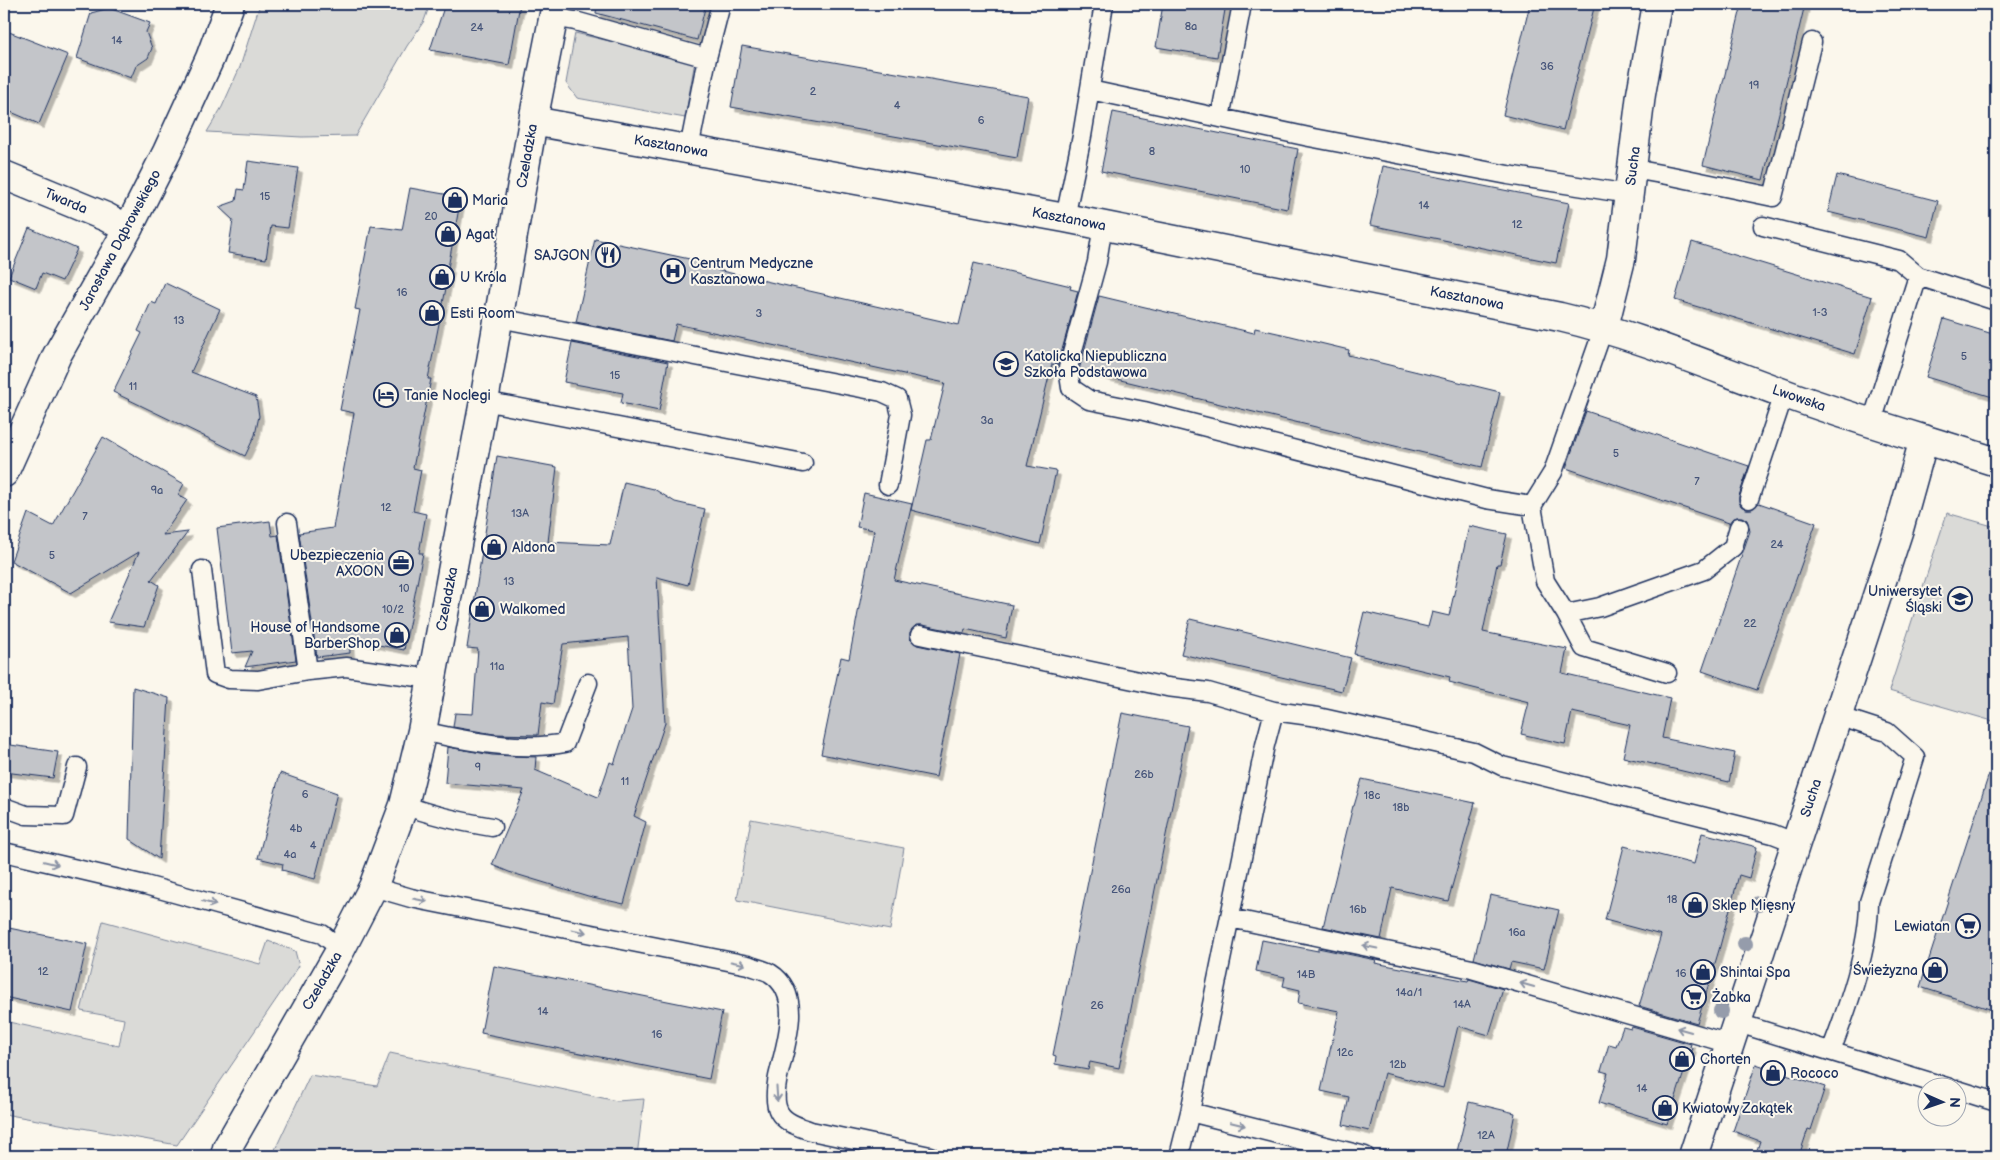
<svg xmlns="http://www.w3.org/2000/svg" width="2000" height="1160" viewBox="0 0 2000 1160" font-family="'Balsamiq Sans',sans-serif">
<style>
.green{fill:#dadad7;stroke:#7a849a}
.building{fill:#c3c5c9;stroke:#1b2f5e;filter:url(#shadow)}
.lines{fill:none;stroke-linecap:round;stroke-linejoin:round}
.lane-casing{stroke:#1b2f5e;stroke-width:21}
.street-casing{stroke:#1b2f5e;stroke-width:31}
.lane{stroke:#fbf7ec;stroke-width:18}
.street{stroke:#fbf7ec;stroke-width:28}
.tree{fill:#959cab}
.oneway{stroke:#8b93a5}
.labels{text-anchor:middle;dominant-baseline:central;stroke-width:4;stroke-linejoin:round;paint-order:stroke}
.number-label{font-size:11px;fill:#455479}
.street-label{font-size:14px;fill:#1b2f5e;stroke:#fbf7ec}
.poi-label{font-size:14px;fill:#1b2f5e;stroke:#fbf7ec;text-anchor:start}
</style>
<defs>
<filter id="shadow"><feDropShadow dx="4.5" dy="4.5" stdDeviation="0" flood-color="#0004"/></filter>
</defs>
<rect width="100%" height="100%" fill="#fbf7ec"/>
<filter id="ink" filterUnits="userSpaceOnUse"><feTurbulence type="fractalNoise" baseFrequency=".02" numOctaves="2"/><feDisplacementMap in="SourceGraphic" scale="10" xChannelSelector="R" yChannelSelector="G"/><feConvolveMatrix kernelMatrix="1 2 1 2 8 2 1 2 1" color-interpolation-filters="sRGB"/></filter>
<g filter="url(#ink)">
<!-- green -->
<path class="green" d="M260 4H430L424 21 407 46 355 136 302 137 207 132 222 107 240 67Z
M575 33 695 61 685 118 577 98 566 83Z
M1947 513 1996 527V722L1889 691Z
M751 819 904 848 890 930 737 900Z
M103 921 260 964 268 941 295 951 299 966 177 1145 4 1114V1021L119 1046 124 1019 81 1011Z
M390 1053 617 1101 644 1099 637 1156H272L310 1075 377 1086Z"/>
<!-- building -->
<path class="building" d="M445 4H520L509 65 430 50Z
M597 4H706L697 40 596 13Z
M1163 4H1226L1217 57 1156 47Z
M1530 4H1595L1563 130 1503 115Z
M1742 4H1805L1763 180 1703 165Z
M109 8 150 23 146 32 152 48 148 58 136 66 131 78 77 58 91 13Z
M4 30 68 55 39 124 4 109Z
M742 46 1028 96 1017 158 731 107Z
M1113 112 1298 149 1287 209 1101 171Z
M248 161 298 168 288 228 271 226 266 259 228 253 233 220 219 207 236 201 238 189 244 190Z
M1383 166 1569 203 1556 263 1370 225Z
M1837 175 1938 201 1929 237 1828 212Z
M410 188 461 197 448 268H450L428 379H431L413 468 421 470 413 511 426 514 419 553H423L413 604 404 650 349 639 350 653 317 657 299 533 333 528 354 413 340 410 360 310 355 309 371 226 402 230Z
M29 228 77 249 62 281 42 273 36 288 9 277Z
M595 239 718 265 717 270 959 325 974 263 1071 286 1070 289 1078 291 1058 365 1052 364 1027 466 1056 471 1040 544 911 510 927 440H931L945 383 676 324 672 341 576 322Z
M1692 242 1872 297 1855 354 1675 300Z
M165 283 220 309 191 372 256 397 259 416 255 435 245 456 113 392 142 333 138 331 151 302 156 304Z
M1099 296 1254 333 1255 328 1291 336 1349 350 1348 355 1500 392 1482 467 1079 370Z
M1944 319 1996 335V398L1926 377Z
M572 343 668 362 659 411 621 403 623 393 564 382Z
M1586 411 1749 466 1739 496V502L1741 506 1746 509H1752L1759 503 1816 523 1757 690 1702 671 1750 531 1747 520 1742 517H1737L1732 519 1729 523 1566 468Z
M103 437 184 484 178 495 187 500 163 535 188 532 151 580 159 585 144 627 108 622 139 552 71 593 11 561 28 513 53 526Z
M497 456 557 467 548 542 610 545 624 482 654 489 675 502 705 509 688 585 657 577 665 723 634 816 646 822 624 904 588 896 509 872 492 865 524 790 445 783 448 747 492 755 536 757 535 770 598 797 610 762 614 764 632 709 628 637 563 644 553 704 542 702 538 735 494 734 453 727 455 713 473 714 478 649 467 648Z
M864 493 912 504 894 580 1012 605 1006 638 965 629 964 633 922 625H916L910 632V639L917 645 960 654 936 777 821 754 841 657 849 659 874 530 857 527Z
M270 521 272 536 278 535 296 660 245 667 252 651 232 653 217 528Z
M1469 526 1507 534 1500 564H1497L1483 632 1567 649 1562 673 1670 698 1662 738 1735 753 1729 782 1623 757 1630 725 1572 712 1565 744 1521 734 1529 702 1449 682 1450 677 1354 654 1364 612 1428 627 1432 612 1449 616Z
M1190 619 1351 658 1342 691 1181 654Z
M133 687 169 698 159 859 129 839Z
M1122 713 1188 726 1119 1068 1090 1062 1088 1070 1055 1064 1056 1056 1053 1055Z
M4 744 58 752 53 778 4 772Z
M1990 771 1996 772V1011L1920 987Z
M280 773 337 793 315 879 282 870 283 864 258 858Z
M1362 779 1475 803 1448 901 1392 888 1381 939 1323 927 1353 806H1354Z
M1702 833 1757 847 1749 878 1739 875 1719 950 1697 1023 1639 1006 1661 935 1605 920 1624 846 1694 864Z
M1490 895 1559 910 1544 969 1511 962 1509 969 1474 959Z
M4 927 87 944 72 1012 4 997Z
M1262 940 1318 951V948L1376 960 1375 963 1468 981 1469 979 1503 989 1489 1035 1458 1026 1443 1088 1384 1073 1369 1131 1343 1125 1349 1097 1321 1091 1339 1011 1298 1003 1300 990 1283 986 1285 977 1256 971Z
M494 966 722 1012 709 1079 481 1033Z
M1623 1027 1631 1029 1632 1027 1691 1044 1690 1047 1692 1048 1667 1124 1599 1103 1608 1073 1601 1071 1609 1044 1616 1046Z
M1756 1064 1825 1087 1811 1130 1808 1129 1799 1156H1755L1760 1141 1733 1131Z
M1469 1102 1515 1113 1506 1156H1456Z"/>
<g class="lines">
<defs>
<path id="lane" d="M552 17 575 21 707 58 721 4
M1090 90 1309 137 1508 175 1629 194
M1220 118 1242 4
M689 149 707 58
M1633 169 1672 176 1773 197 1812 42
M1065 218 1082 136 1104 4
M1103 225 1097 262 1068 368 1071 388 1089 400 1144 411 1487 499 1532 506
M1763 226 1899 260 1918 276 1996 301
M499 318 882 392 897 399 901 415 888 485
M1604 327 1553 472 1532 506 1545 581 1566 614 1600 607 1704 570 1733 547 1739 527
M484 401 803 463
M1872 422 1918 276
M1749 499 1784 394
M287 523 308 671
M202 570 215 674 229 679 258 680 308 671 346 667 432 679
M1566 614 1584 648 1667 673
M920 635 1167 687 1208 692 1274 711
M422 731C467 741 519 752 565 743L588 683
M404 805C433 816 462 822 492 827
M4 807 26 815 64 816 77 767
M4 852 145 885 322 934 341 949
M373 887 411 898 748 965C755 968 763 969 770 973 805 995 785 1045 778 1077 776 1087 774 1103 779 1112 785 1123 800 1127 811 1131L930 1156
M1230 918 1472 969 1730 1044
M1738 1023 1950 1088
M1831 1051C1848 1007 1869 948 1869 902L1915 757 1887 732 1838 716
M1958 1090 1996 1102
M1190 1112 1365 1156
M1179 1156 1190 1112 1265 745 1274 711 1318 717 1474 752 1502 766 1773 834 1796 843"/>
<path id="street" d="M533 121 1065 218 1560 317C1637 335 1709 366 1783 393 1853 419 1925 439 1996 462
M4 175 106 217 128 229
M1604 327 1621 259 1641 94 1657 4
M4 473 57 355 128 229 167 152 210 58 230 4
M225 1156 227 1148 341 949 373 887 404 805 422 731 484 401 533 121 556 4
M1693 1156 1899 529 1924 439"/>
</defs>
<!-- lane casing -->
<use href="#lane" class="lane-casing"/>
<!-- street casing -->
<use href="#street" class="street-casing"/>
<!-- lane -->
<use href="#lane" class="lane"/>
<!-- street -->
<use href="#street" class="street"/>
</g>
<!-- trees -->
<g class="tree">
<circle cx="1758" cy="904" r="8"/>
<circle cx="1745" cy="944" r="8"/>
<circle cx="1721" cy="1011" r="8"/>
</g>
<!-- one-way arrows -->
<defs><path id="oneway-shaft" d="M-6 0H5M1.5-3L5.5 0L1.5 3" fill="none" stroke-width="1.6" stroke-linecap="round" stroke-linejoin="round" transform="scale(1.25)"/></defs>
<g class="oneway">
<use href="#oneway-shaft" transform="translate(51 863) rotate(13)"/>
<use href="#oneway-shaft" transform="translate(420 900) rotate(11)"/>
<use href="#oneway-shaft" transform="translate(209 903) rotate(16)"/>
<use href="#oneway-shaft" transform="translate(579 931) rotate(11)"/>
<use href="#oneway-shaft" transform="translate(1370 947) rotate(-168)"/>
<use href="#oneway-shaft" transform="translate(738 963) rotate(11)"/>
<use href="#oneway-shaft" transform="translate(1527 985) rotate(-164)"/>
<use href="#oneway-shaft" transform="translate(1684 1030) rotate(-164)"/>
<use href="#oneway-shaft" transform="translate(777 1094) rotate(86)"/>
<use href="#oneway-shaft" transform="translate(1238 1124) rotate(14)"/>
</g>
</g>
<!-- icons -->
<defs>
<symbol id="shop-ring" viewBox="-11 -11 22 22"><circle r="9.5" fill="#fbf7ec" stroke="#1b2f5e" stroke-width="1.5"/><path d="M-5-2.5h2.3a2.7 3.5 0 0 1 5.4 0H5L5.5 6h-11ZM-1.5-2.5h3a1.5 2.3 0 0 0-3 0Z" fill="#1b2f5e"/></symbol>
<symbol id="restaurant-ring" viewBox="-11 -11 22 22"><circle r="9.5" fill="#fbf7ec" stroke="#1b2f5e" stroke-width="1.5"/><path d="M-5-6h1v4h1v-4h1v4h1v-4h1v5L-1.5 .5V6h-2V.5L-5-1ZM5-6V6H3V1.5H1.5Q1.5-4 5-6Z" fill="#1b2f5e"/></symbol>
<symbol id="hospital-ring" viewBox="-11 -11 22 22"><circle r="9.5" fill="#fbf7ec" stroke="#1b2f5e" stroke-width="1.5"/><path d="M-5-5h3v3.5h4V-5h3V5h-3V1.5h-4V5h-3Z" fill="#1b2f5e"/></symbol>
<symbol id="school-ring" viewBox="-11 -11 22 22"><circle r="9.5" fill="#fbf7ec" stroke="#1b2f5e" stroke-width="1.5"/><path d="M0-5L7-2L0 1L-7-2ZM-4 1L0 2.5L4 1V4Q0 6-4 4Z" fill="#1b2f5e"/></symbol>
<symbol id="hotel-ring" viewBox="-11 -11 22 22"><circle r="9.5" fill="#fbf7ec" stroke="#1b2f5e" stroke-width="1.5"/><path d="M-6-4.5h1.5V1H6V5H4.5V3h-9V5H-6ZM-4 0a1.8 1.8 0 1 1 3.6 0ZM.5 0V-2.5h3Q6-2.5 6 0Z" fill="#1b2f5e"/></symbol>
<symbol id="office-ring" viewBox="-11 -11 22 22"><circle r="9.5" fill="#fbf7ec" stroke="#1b2f5e" stroke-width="1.5"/><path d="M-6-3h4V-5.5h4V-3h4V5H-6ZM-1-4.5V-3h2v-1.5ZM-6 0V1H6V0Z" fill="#1b2f5e"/></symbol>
<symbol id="university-ring" viewBox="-11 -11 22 22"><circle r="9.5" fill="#fbf7ec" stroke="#1b2f5e" stroke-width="1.5"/><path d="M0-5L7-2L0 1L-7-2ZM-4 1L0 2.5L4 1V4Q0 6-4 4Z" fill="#1b2f5e"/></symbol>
<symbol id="supermarket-ring" viewBox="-11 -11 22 22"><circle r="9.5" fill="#fbf7ec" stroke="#1b2f5e" stroke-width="1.5"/><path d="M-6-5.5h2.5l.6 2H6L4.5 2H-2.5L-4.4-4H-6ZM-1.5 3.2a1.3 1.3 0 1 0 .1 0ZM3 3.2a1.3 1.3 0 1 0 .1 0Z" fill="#1b2f5e"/></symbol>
</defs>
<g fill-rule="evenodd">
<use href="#shop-ring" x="441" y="186" width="28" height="28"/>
<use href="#shop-ring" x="434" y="220" width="28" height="28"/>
<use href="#restaurant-ring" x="594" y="241" width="28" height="28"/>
<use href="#hospital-ring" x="659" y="257" width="28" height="28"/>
<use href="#shop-ring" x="428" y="263" width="28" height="28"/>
<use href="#shop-ring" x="418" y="299" width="28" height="28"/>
<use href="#school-ring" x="992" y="350" width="28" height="28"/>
<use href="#hotel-ring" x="372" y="381" width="28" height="28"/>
<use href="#shop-ring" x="480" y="533" width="28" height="28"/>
<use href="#office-ring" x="387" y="549" width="28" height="28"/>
<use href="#university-ring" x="1946" y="585" width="28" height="28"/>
<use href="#shop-ring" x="468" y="595" width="28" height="28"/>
<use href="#shop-ring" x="383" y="621" width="28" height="28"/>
<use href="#shop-ring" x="1681" y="891" width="28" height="28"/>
<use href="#supermarket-ring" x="1954" y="912" width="28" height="28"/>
<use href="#shop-ring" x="1921" y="956" width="28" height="28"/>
<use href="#shop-ring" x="1689" y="958" width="28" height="28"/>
<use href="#supermarket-ring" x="1680" y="983" width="28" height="28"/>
<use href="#shop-ring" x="1668" y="1045" width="28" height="28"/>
<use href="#shop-ring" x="1759" y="1059" width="28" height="28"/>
<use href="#shop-ring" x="1651" y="1094" width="28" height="28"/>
</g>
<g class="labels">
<!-- number labels -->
<g class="number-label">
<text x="1191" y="26">8a</text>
<text x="477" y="27">24</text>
<text x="117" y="40">14</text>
<text x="1547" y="66">36</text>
<text x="1754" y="85">19</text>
<text x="813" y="91">2</text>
<text x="897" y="105">4</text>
<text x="981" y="120">6</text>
<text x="1152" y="151">8</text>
<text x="1245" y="169">10</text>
<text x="265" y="196">15</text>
<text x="1424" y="205">14</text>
<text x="431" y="216">20</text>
<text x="1517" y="224">12</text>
<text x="402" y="292">16</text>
<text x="1820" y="312">1-3</text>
<text x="759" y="313">3</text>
<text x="179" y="320">13</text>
<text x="1964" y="356">5</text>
<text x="615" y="375">15</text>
<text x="133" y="386">11</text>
<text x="987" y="420">3a</text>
<text x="1616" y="453">5</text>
<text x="1697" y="481">7</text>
<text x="157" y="490">9a</text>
<text x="386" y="507">12</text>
<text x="520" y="513">13A</text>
<text x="85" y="516">7</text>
<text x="1777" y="544">24</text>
<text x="52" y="555">5</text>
<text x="509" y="581">13</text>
<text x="404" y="588">10</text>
<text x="393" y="609">10/2</text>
<text x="1750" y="623">22</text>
<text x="497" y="666">11a</text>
<text x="478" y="767">9</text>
<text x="1144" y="774">26b</text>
<text x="625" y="781">11</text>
<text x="305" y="794">6</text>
<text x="1372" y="795">18c</text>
<text x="1401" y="807">18b</text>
<text x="296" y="828">4b</text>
<text x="313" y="845">4</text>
<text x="290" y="854">4a</text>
<text x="1121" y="889">26a</text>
<text x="1672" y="899">18</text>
<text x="1358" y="909">16b</text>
<text x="1517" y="932">16a</text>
<text x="43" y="971">12</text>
<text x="1681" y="973">16</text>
<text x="1306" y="974">14B</text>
<text x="1409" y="992">14a/1</text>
<text x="1462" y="1004">14A</text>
<text x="1097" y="1005">26</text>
<text x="543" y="1011">14</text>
<text x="657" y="1034">16</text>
<text x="1345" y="1052">12c</text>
<text x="1398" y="1064">12b</text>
<text x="1642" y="1088">14</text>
<text x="1486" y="1135">12A</text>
</g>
<!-- street labels -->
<g class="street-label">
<text transform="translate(671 146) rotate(10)">Kasztanowa</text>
<text transform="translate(527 156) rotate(-80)">Czeladzka</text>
<text transform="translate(1633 166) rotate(-83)">Sucha</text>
<text transform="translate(66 201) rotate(23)">Twarda</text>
<text transform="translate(1069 219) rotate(11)">Kasztanowa</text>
<text transform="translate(120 240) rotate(-62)">Jarosława Dąbrowskiego</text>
<text transform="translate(1467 298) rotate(11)">Kasztanowa</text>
<text transform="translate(1799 398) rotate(19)">Lwowska</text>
<text transform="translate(447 599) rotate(-79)">Czeladzka</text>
<text transform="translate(1811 798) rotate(-72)">Sucha</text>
<text transform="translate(322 981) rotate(-60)">Czeladzka</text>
</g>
<!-- poi labels -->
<g class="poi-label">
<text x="472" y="200">Maria</text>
<text x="466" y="234">Agat</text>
<text x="590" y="255" text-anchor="end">SAJGON</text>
<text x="690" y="263">Centrum Medyczne<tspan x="690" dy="16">Kasztanowa</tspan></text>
<text x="460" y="277">U Króla</text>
<text x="450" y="313">Esti Room</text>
<text x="1024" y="356">Katolicka Niepubliczna<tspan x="1024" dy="16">Szkoła Podstawowa</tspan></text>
<text x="404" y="395">Tanie Noclegi</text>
<text x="512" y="547">Aldona</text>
<text x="384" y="555" text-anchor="end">Ubezpieczenia<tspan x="384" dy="16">AXOON</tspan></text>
<text x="1942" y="591" text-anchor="end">Uniwersytet<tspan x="1942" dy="16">Śląski</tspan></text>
<text x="500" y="609">Walkomed</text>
<text x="380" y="627" text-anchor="end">House of Handsome<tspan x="380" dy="16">BarberShop</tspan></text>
<text x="1712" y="905">Sklep Mięsny</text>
<text x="1950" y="926" text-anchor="end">Lewiatan</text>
<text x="1918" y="970" text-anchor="end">Świeżyzna</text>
<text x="1720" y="972">Shintai Spa</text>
<text x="1712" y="997">Żabka</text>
<text x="1700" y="1059">Chorten</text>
<text x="1790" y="1073">Rococo</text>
<text x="1682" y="1108">Kwiatowy Zakątek</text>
</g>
</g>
<!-- margin -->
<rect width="2000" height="1160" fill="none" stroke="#fbf7ec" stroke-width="20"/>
<rect x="10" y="10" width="1980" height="1140" fill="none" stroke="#1b2f5e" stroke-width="2" filter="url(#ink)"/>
<!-- north arrow -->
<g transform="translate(1942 1102) rotate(92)"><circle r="24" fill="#fbf7ec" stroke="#a1a7b3"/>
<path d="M0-4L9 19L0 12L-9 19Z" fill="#1b2f5e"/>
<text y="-8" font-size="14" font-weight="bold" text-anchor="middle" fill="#1b2f5e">N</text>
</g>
</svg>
